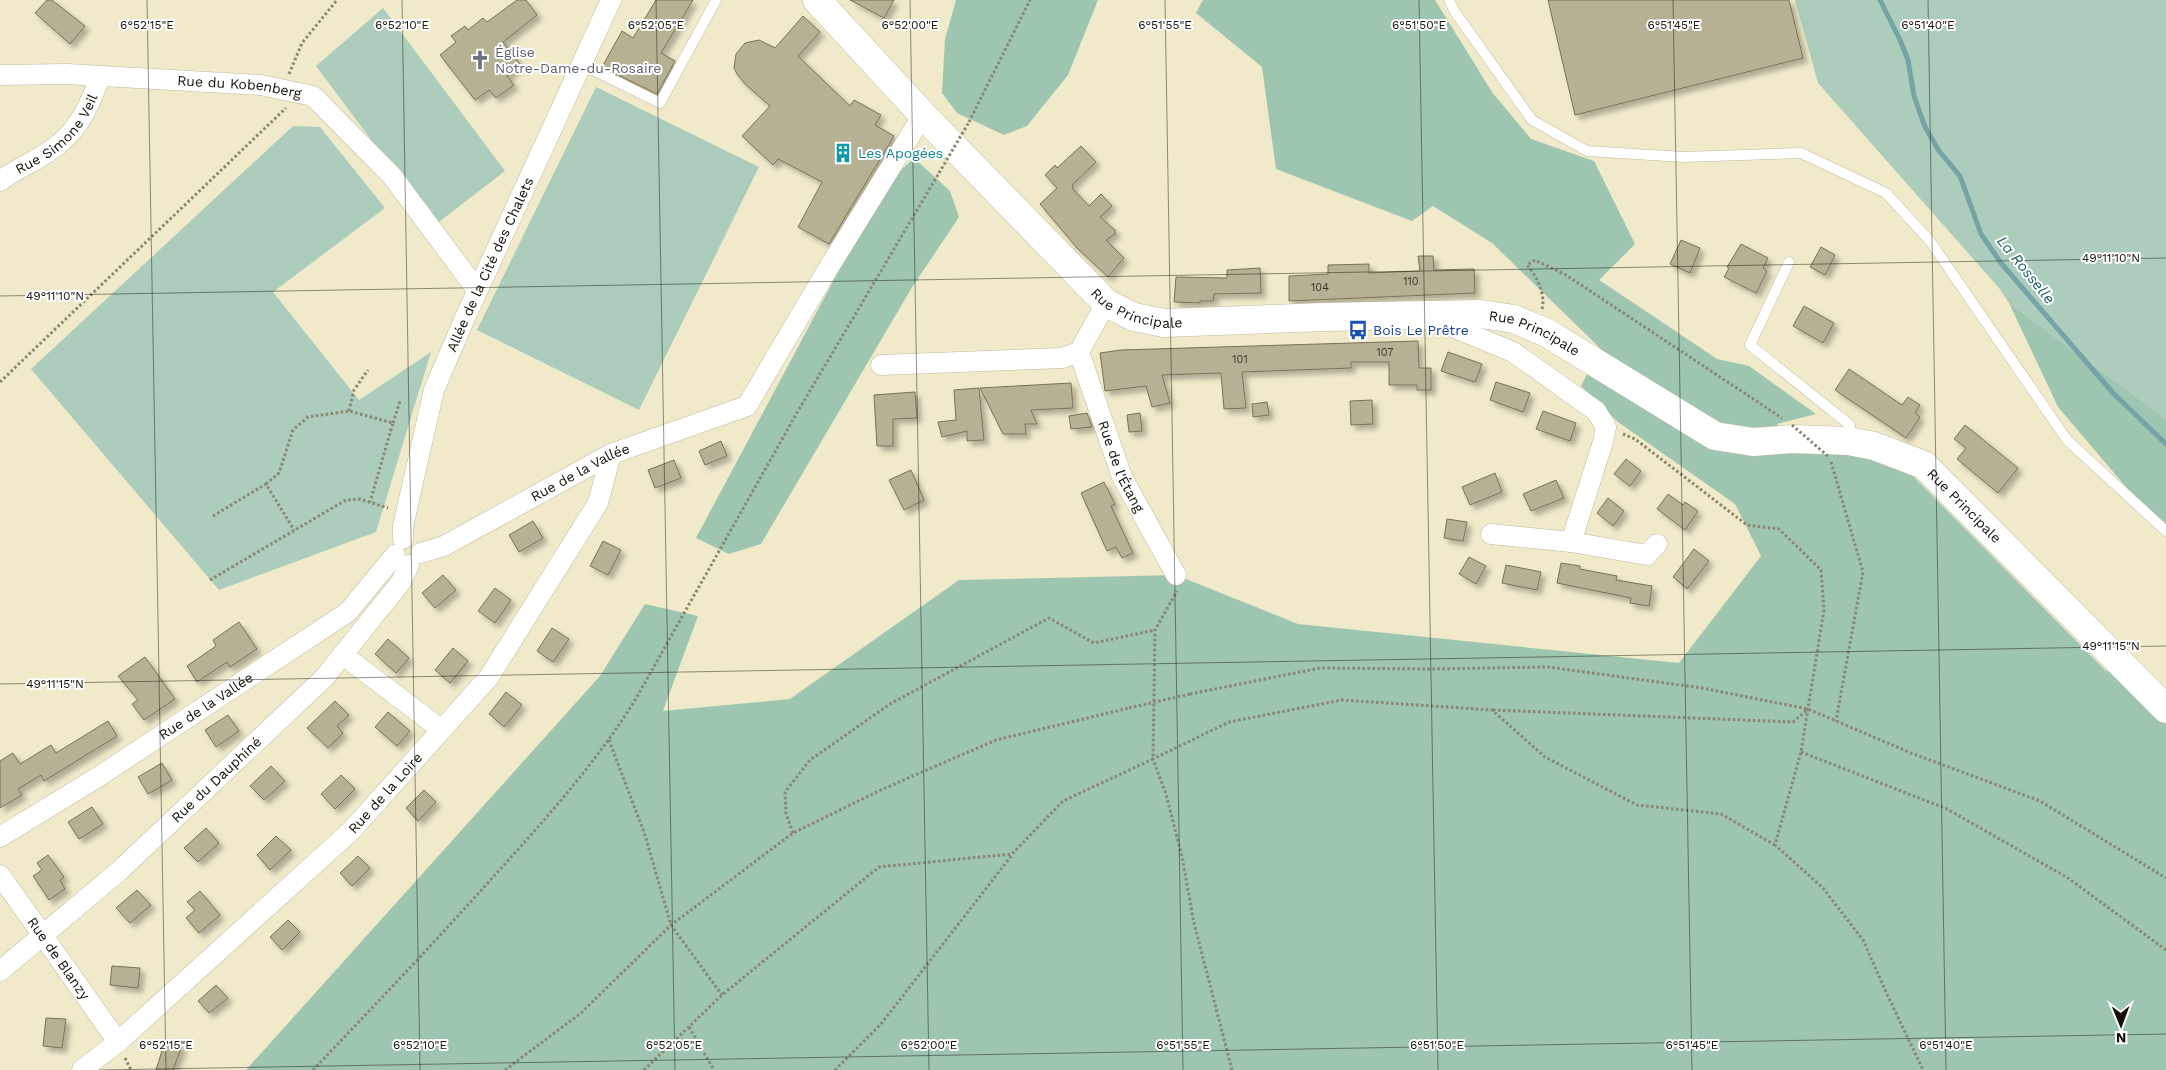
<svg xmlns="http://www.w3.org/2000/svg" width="2166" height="1070" viewBox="0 0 2166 1070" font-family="'Work Sans',sans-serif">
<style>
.green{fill:#accdbc}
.forest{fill:#9dc5b0}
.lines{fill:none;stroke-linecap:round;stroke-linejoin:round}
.stream{stroke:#74a4a6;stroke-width:5}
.building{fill:#b7b193;stroke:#787256;filter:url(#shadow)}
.lane-casing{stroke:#c0ba9c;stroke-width:11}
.street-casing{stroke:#c0ba9c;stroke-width:21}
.secondary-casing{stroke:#c0ba9c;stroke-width:29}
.path{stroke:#8a856f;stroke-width:3;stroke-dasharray:2.5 2.5;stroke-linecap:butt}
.lane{stroke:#fff;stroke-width:10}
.street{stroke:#fff;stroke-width:20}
.secondary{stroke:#fff;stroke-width:28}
.path-bridge{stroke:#8a856f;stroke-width:3;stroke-dasharray:2.5 2.5;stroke-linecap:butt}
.ticks{fill:none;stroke:#120f05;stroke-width:1;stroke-opacity:0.45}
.labels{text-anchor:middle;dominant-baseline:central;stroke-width:4;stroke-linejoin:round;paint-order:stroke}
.number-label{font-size:11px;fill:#3b3828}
.worship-label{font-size:14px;fill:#5b616d;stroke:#fff;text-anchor:start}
.street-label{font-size:14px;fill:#120f05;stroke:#fff}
.culture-label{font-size:14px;fill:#0d838f;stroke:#fff;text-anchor:start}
.transit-label{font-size:14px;fill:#164399;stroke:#fff;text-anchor:start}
.water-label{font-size:15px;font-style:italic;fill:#185b5e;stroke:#fff}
.ticks-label{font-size:12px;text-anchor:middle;fill:#120f05;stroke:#fff;stroke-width:4;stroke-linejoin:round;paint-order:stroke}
</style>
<defs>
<filter id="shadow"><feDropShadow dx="4.5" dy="4.5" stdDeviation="2.5" flood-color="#0004"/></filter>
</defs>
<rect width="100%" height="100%" fill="#f0eaca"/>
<!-- green -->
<path class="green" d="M1795 0H2166V419L2009 303 1999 288 1818 83Z
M383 8 505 171 435 225 316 66Z
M596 87 759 167 639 410 477 330Z
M293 126 320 127 385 208 273 292 359 400 431 352 376 532 219 590 31 369Z"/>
<!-- forest -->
<path class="forest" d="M956 0H1098L1068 75 1027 126 1004 135 957 113 942 93 945 39Z
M1203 0H1435L1492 92 1531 139 1594 161 1635 244 1599 280 1717 359 1749 366 1816 414 1777 424 1806 452H1856L1907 470 2105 670 2166 699V1070H246L600 676 645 604 698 616 663 711 790 699 959 580 1176 575 1298 624 1679 663 1761 556 1735 504 1618 422 1581 386 1600 348 1492 243 1433 206 1412 221 1276 169 1262 67 1196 13Z
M914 158 950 191 959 217 911 289 761 544 729 554 696 538 884 186Z
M2009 303 2166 419V534L2058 407Z"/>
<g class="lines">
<!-- stream -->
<path class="stream" d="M1880 0 1900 40 1908 60 1914 96 1925 127 1939 151 1960 176 1981 234 2001 263 2113 393 2166 444"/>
</g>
<!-- building -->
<path class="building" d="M47 0H52L85 26 70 44 35 13Z
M517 0H526L537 15 503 42 521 65 507 76 514 85 496 98 489 90 475 100 440 55 456 42 451 36 465 26 468 30 483 18 487 22Z
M656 0H693L661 53 675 61 657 94 602 67 622 31 633 38Z
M850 0H894L884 18Z
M1548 0H1789L1803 58 1575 115Z
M803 16 820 32 798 56 850 106 854 100 881 115 875 125 894 136 829 244 798 227 822 182 778 159 773 165 742 136 770 106 745 84 737 74 734 68 736 54 745 43 759 40 775 48Z
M1081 146 1096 162 1073 184 1072 188 1089 206 1101 194 1112 206 1100 217 1115 230V234L1106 240 1124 258 1108 277 1077 248 1040 204 1057 188 1045 175 1055 165 1057 168Z
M1681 240 1700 248 1690 273 1670 264Z
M1741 244 1768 258 1763 268 1767 271 1756 293 1724 277 1729 268 1727 267Z
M1821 247 1835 255 1825 275 1810 267Z
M1418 256H1433L1434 270 1474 269 1475 293 1289 301V276L1328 274V265L1369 264V273L1420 271Z
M1260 268 1261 293 1214 294 1213 301H1200V303L1174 302 1176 277 1227 278V270Z
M1804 306 1834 323 1823 343 1793 326Z
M1418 341 1419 368H1431V390H1417V385H1389V362H1351V368L1242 372 1246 408 1224 409 1221 373 1162 375 1170 403 1152 407 1146 386 1105 391 1100 353 1121 350Z
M1448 352 1482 364 1475 382 1441 371Z
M1849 369 1902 405 1908 397 1920 405 1915 413 1920 417 1906 438 1835 390Z
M1496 382 1530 393 1523 412 1490 400Z
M1071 383 1073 408 1031 410 1037 424H1025L1026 434H1003L980 388Z
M979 388 984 440 967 441V431L942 437 938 422 956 420 954 390Z
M915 392 917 418 893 419V446H877L874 395Z
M1372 400 1373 424 1351 425 1350 401Z
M1267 402 1269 415 1253 417 1252 404Z
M1543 411 1576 423 1570 441 1536 429Z
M1087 413 1092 427 1071 429 1069 416Z
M1140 413 1142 431 1129 432 1127 415Z
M1965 425 2018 468 1998 493 1957 459 1966 448 1954 439Z
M721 441 727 456 705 465 699 451Z
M1626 459 1641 471 1630 486 1614 474Z
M674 460 681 478 655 488 648 470Z
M911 470 924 500 904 510 889 480Z
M1495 473 1502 492 1470 505 1462 487Z
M1556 480 1564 498 1531 511 1523 494Z
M1104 482 1115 504 1111 506 1133 553 1122 558 1116 547 1107 551 1081 493Z
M1668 494 1683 505 1685 502 1698 511 1685 530 1657 509Z
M1608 498 1624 511 1613 526 1597 513Z
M1447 519 1467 522 1463 541 1444 538Z
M533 521 543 538 519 552 509 535Z
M603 541 621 550 608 575 590 566Z
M1694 549 1709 561 1687 589 1673 577Z
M1469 557 1486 566 1476 584 1459 574Z
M1561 563 1580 566V569L1617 576 1616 580 1652 586 1649 606 1630 603 1631 598 1557 583Z
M1506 565 1541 572 1537 590 1502 583Z
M443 575 456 590 435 608 422 593Z
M495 588 511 600 495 623 478 611Z
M239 622 257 649 230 667 227 662 197 682 187 666 216 646 213 640Z
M552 628 569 639 553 662 537 651Z
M388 639 409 658 396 673 375 654Z
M453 648 468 661 450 683 435 670Z
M145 657 175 699 144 720 132 704 138 700 118 676Z
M506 692 522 705 504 727 489 714Z
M335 701 349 715 337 726 343 733 328 748 307 728Z
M388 712 410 731 397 746 375 727Z
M228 715 239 731 216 747 205 730Z
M108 721 117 736 44 781 41 775 18 789 22 795 0 808V761L13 753 20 764 51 745 56 753Z
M162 763 172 780 148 794 138 777Z
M271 766 285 781 264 800 250 786Z
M341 775 355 789 335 809 321 794Z
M424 790 436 802 418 821 406 808Z
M92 807 103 824 79 839 68 822Z
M206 828 219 843 198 862 184 848Z
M276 836 291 850 270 870 257 855Z
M48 855 64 877 60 880 65 889 49 900 33 876 42 870 37 863Z
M358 856 370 868 352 886 340 873Z
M137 890 151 905 130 923 116 908Z
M200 891 220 915 199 933 186 918 195 910 187 902Z
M288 920 300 932 282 950 270 937Z
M112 966 140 968 138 988 110 985Z
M216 985 228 998 209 1013 198 1001Z
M46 1018 66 1019 62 1048 43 1046Z
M165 1041 182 1046 173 1070H156Z"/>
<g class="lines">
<defs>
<path id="lane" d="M1449 0 1455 12 1532 120 1587 151 1683 157 1801 153 1886 193 1930 241 2067 440 2166 531
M581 64 660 103 716 0
M1789 262 1750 345 1850 425V440"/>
<g id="street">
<path id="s1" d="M0 75 67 74 261 85 313 96 392 176 477 290"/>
<path id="s2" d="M0 181C18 167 42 159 59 144 81 126 91 102 100 76"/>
<path d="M1431 318 1513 352 1596 411 1606 427 1603 442 1571 542"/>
<path id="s3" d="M1079 352 1122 477 1176 575"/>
<path d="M881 365 1062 358 1079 352 1106 303"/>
<path d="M1491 534 1571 542 1647 555 1657 544"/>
<path id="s4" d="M403 539V526L434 390 464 320 611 0"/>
<path id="s5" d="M421 553 444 546 611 454 747 406 826 272 923 115"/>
<path d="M343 655 442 730"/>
<path id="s6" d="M0 837 98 777 348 612 395 555"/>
<path id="s7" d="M0 875 118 1042"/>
<path id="s8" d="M0 971 118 872 324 678 401 582 409 565"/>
<path id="s9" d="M82 1070 118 1042 351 831 489 677 598 503 611 454"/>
</g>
<g id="secondary">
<path id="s10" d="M817 0 923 115 1106 303 1134 317 1164 323 1324 317 1481 314 1514 319 1547 333 1715 436 1753 442 1792 439 1849 441 1874 446 1924 465 2166 709"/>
</g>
</defs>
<!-- lane casing -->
<use href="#lane" class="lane-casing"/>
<!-- street casing -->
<use href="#street" class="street-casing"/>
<!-- secondary casing -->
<use href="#secondary" class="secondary-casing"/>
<!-- path -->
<path class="path" d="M289 74 302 43 337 0
M969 122 1030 0
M1542 309C1546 294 1536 275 1527 265L1535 260 1566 275 1782 418
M0 382 286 108
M349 411 354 390 368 370
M393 423 400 401
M1623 434 1635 439 1747 525 1779 529 1821 570 1824 610 1801 752 1775 845 1823 888 1863 940 1886 992 1923 1070
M1831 462 1863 572 1836 721
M266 484 279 473 293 430 308 417 349 411 393 423 370 502
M213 516 266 484 294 530
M210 580 346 500 360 499 388 508
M1190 694 1320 668 1430 669 1548 667 1702 688 1808 709 1911 753 2040 801 2166 878
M1493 710 1793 722 1807 710
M609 740 645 835 671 925 722 995
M1801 752 1947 809 2068 878 2166 950
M793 833 786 814 785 792 810 760 890 704 1049 618 1094 643 1155 630
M689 1027 714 1070
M125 1058 131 1070
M313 1070C374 1006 435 942 494 876 544 821 594 765 634 702L798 411 939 173
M505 1070 581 1013 671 925 793 833 883 789 996 740 1129 708
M644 1070 722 995 879 867 1012 854 1063 801 1153 759 1155 630 1177 591
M835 1070 881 1024 1012 855
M1232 1070 1194 923 1182 857 1166 794 1153 759 1229 722 1342 700 1492 710 1545 757 1637 805 1721 814 1775 845"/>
<!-- lane -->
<use href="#lane" class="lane"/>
<!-- street -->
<use href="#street" class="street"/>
<!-- secondary -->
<use href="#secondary" class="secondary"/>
<!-- path-bridge -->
<path class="path-bridge" d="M939 173 969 122
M1792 425 1829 457
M1129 708 1190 694"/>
</g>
<!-- ticks -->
<path class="ticks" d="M147 0 166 1070M402 0 420 1070M656 0 675 1070M910 0 929 1070M1165 0 1183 1070M1419 0 1438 1070M1673 0 1692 1070M1928 0 1946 1070M0 296 2166 258M0 684 2166 646M99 1070 2166 1034"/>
<!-- icons -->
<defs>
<symbol id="church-bare" viewBox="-9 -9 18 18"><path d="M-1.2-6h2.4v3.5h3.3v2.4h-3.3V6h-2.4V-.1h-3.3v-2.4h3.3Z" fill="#6b7280" stroke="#fff" stroke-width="2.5" paint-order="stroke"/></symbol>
<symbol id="building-bare" viewBox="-9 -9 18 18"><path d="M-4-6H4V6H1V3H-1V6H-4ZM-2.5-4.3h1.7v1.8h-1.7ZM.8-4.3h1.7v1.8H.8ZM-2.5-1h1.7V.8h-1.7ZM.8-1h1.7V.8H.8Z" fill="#0f9aa8" stroke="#fff" stroke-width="2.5" paint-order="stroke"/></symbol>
<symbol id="bus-bare" viewBox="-9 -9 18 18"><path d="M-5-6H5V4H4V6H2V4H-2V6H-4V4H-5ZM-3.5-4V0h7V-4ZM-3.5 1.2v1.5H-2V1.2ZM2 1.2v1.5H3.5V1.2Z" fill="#1a4fb4" stroke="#fff" stroke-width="2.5" paint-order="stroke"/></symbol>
</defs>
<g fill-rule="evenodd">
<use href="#church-bare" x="466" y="46" width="28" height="28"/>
<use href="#building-bare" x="829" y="139" width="28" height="28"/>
<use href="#bus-bare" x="1344" y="316" width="28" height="28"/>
</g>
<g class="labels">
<!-- number labels -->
<g class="number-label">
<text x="1411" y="281">110</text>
<text x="1320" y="287">104</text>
<text x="1385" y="352">107</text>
<text x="1240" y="359">101</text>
</g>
<!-- worship labels -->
<g class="worship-label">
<text x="495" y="52">Église<tspan x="495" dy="16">Notre-Dame-du-Rosaire</tspan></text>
</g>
<!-- street labels -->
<g class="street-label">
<text stroke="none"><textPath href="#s1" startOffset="240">Rue du Kobenberg</textPath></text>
<text stroke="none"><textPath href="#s2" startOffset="75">Rue Simone Veil</textPath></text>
<text stroke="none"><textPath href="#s4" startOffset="290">Allée de la Cité des Chalets</textPath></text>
<text stroke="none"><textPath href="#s10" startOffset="450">Rue Principale</textPath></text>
<text stroke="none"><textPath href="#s10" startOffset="855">Rue Principale</textPath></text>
<text stroke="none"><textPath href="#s3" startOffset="122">Rue de l'Étang</textPath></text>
<text stroke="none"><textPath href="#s5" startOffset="179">Rue de la Vallée</textPath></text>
<text stroke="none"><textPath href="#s10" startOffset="1335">Rue Principale</textPath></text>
<text stroke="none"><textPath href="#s6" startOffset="244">Rue de la Vallée</textPath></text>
<text stroke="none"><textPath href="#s8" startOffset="289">Rue du Dauphiné</textPath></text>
<text stroke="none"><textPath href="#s9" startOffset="411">Rue de la Loire</textPath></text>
<text stroke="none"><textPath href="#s7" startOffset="102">Rue de Blanzy</textPath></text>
</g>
<!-- culture labels -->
<g class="culture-label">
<text x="858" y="153">Les Apogées</text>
</g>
<!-- transit labels -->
<g class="transit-label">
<text x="1373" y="330">Bois Le Prêtre</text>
</g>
<!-- water labels -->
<g class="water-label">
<text transform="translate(2026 270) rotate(51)">La Rosselle</text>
</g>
</g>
<g class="ticks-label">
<text x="147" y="29">6°52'15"E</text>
<text x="402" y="29">6°52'10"E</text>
<text x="656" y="29">6°52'05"E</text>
<text x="910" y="29">6°52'00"E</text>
<text x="1165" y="29">6°51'55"E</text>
<text x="1419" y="29">6°51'50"E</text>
<text x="1674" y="29">6°51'45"E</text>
<text x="1928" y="29">6°51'40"E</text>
<text x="2111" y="262">49°11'10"N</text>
<text x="55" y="300">49°11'10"N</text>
<text x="2111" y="650">49°11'15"N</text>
<text x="55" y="688">49°11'15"N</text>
<text x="166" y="1049">6°52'15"E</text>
<text x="420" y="1049">6°52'10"E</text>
<text x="674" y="1049">6°52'05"E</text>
<text x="929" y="1049">6°52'00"E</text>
<text x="1183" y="1049">6°51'55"E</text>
<text x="1437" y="1049">6°51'50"E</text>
<text x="1692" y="1049">6°51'45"E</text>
<text x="1946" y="1049">6°51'40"E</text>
</g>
<!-- north arrow -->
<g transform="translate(2121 1025) rotate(179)" stroke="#ffffff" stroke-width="4" paint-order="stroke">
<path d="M0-4L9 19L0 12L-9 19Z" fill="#120f05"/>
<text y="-8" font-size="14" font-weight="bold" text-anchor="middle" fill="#120f05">N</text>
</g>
</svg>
